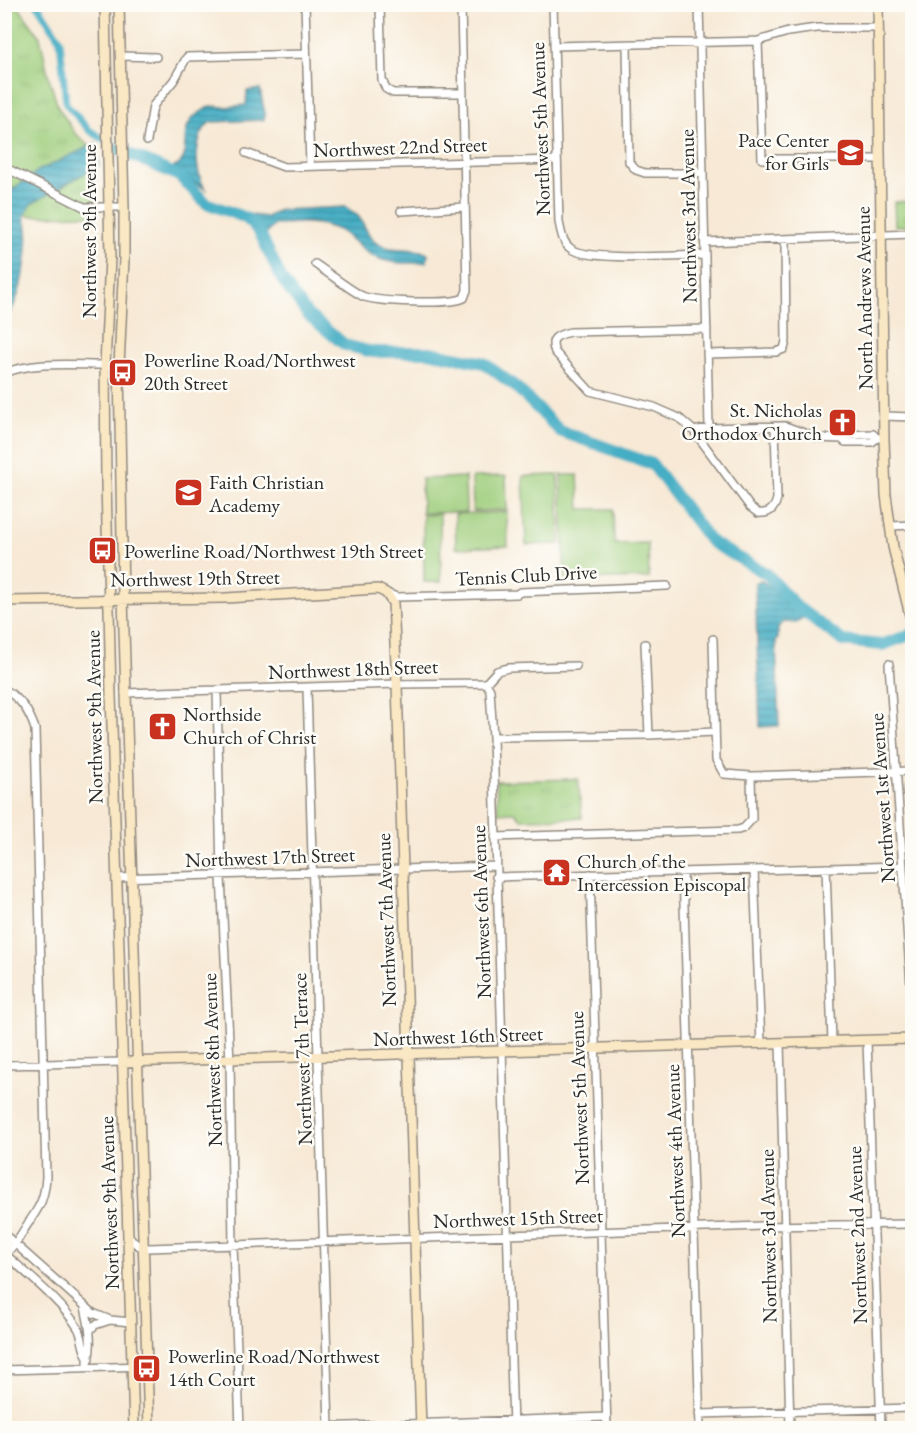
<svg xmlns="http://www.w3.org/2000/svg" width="917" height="1433" viewBox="0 0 917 1433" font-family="'EB Garamond',serif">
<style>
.park{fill:url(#park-tufts);stroke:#657c54;stroke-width:1.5}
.pitch{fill:#9fce7d;stroke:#657c54;stroke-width:1.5}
.water{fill:url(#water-rules);stroke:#386c78;stroke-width:1.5}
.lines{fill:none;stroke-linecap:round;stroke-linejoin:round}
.canal{stroke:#44adc4;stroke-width:7}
.river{stroke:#44adc4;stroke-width:12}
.street-casing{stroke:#918a80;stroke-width:10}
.secondary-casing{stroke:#918a80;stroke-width:12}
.street{stroke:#fff;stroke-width:7}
.secondary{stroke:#fae7c3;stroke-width:9}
.labels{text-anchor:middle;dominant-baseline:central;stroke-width:5;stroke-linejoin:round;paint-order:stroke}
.street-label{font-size:20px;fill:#2b2b2b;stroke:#fdfcf7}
.poi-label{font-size:20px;fill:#2b2b2b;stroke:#fdfcf7;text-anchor:start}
</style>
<defs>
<pattern id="park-tufts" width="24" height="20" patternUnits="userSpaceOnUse" patternTransform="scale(1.5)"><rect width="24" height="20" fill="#9fce7d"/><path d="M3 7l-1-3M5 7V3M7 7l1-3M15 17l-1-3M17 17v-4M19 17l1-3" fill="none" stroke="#89b16c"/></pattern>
<pattern id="water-rules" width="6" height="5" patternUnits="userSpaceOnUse" patternTransform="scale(1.5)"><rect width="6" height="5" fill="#44adc4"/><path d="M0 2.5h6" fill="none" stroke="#398d9f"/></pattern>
</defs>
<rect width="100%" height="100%" fill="#fdfcf7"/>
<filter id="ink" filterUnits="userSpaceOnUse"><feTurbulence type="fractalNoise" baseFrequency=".0167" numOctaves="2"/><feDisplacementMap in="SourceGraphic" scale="12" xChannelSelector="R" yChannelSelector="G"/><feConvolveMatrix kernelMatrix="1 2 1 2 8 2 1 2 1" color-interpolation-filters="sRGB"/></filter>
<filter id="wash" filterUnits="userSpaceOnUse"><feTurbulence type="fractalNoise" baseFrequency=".008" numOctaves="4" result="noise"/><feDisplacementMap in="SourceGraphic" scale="24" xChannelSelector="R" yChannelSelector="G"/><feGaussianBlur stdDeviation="1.35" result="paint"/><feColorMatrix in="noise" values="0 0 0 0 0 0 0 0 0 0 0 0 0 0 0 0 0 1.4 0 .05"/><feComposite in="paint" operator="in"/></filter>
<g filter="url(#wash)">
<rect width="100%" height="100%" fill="#f7e9d5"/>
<!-- park -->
<path class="park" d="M5 5H17L40 37 48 74 58 107 75 133 95 151 94 215 28 216 5 193Z
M912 201V226H895L894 202Z
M578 779 582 818 521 819 515 812 498 813 496 781Z"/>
<!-- pitch -->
<path class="pitch" d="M558 475 560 544 526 545 523 476Z
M561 475H578L580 509H613L614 544 648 543 649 578 565 580Z
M506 476 507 510 473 511 472 477Z
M465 477 466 512 422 513 421 479Z
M507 512 508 546 456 548 455 514Z
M440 514 441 582H424L423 515Z"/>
<!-- water -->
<path class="water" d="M260 89 265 114 264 120 210 122C193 138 194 169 205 189L171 168 179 165 184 157 186 130 192 118 210 106 224 107 246 105 247 91Z
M96 143 99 165 31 204 24 217C34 237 21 304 5 320V281L9 260 5 232V188L9 192 38 171Z
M346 207C350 210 354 213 358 216 365 224 367 237 377 243 392 253 413 245 428 254L427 262C406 264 385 265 368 253 352 243 350 233 330 227 313 221 292 223 274 225L266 234 251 215 267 217 279 210Z
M762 581 771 587 802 618 797 623 784 622 778 627V639L776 640 779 726 760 727 755 583Z"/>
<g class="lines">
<!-- canal -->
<path class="canal" d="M37 4 60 40 66 104 89 130 118 149"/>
<!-- river -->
<path class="river" d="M118 149 179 176 206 203 246 218 259 231 282 280 308 315 345 345 372 352H429L484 363 516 387 560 431 652 464 711 542 767 574 796 606 843 641 882 645 912 634"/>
</g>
</g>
<g filter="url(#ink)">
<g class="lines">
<defs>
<path id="street" d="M305 4 310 166
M380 4 382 80 386 89 393 93H462
M553 4 559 222C561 231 562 242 570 248 586 262 679 255 705 255
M699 4 709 428
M758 41 762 159H880
M627 45 629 162 636 170 645 173H703
M554 46 758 41 788 32 817 28H879
M120 56 156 57
M147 141 153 106 174 80 187 57 306 54
M246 153 284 167 557 160
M4 167 84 207H124
M401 211 465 207
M705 242 912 234
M315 264C330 274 346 287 362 296 375 302 451 305 464 298L467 290 461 4
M707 329 570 332C557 335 549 338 555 352L590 391 654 407 679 418 694 431 709 428 785 426 818 438 842 439 845 435 873 434 877 438H884
M707 354 776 352 784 349 786 341 785 239
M4 373C34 361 73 365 105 365
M884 416 912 417
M694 431 750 507 758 513C769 514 774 510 777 499L775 426
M842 439 845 442H872L877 438
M891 526 912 525
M386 593 397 597 517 594 520 592 667 586
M713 639 716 760 724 774 751 776 912 771
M645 644 649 735
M889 664 912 1001
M486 683 490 690 493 737 513 1428
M486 683 497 671 508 668 576 666
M307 688 329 1428
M4 689C21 699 29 711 35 729L46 1177C44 1206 36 1210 22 1233 17 1242 12 1248 4 1255
M217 690 221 876 230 1061 233 1245 240 1428
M125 693 397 684 486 683
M493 737 649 735 715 732
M495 837 738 830 744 828 752 819 751 776
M826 868 832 1042
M754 870 761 1044
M683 872 700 1428
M590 874 607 1428
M496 877 903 866
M117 878 496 866
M867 1041 881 1428
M780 1043 790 1428
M4 1065 123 1062
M4 1234 93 1313 110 1320 131 1322
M129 1236C134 1243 139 1248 149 1248L762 1226 912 1224
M4 1253C27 1274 63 1303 78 1328 84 1338 81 1349 89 1358
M85 1307C89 1325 93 1342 88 1361
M90 1330 95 1325 110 1320
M4 1370 147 1366
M699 1414 912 1408
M291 1428 607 1417"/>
<path id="secondary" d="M105 4 110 258 105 365 106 481 111 694 134 1428
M119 4 124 207V259L119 366 123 598 149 1428
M878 4 884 438 886 495 893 547 912 623
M4 601 226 598 378 589 386 593 393 603 397 684 421 1428
M123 1062 912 1039"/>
</defs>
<!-- street casing -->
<use href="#street" class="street-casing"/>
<!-- secondary casing -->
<use href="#secondary" class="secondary-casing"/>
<!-- street -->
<use href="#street" class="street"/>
<!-- secondary -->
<use href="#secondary" class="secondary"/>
</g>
</g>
<!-- icons -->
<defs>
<symbol id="school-square" viewBox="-11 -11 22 22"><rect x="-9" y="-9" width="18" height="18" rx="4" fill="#c8321e" stroke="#fdfcf7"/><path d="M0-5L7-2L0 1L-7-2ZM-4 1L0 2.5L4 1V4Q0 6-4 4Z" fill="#fff"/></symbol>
<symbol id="bus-square" viewBox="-11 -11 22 22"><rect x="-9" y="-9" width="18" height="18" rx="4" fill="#c8321e" stroke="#fdfcf7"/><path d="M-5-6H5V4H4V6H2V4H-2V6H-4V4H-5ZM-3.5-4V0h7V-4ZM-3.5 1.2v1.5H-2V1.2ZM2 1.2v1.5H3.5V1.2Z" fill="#fff"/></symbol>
<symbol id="church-square" viewBox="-11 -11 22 22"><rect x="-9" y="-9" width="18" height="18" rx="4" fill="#c8321e" stroke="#fdfcf7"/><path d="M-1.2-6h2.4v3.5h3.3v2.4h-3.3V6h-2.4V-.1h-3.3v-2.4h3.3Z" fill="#fff"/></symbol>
<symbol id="temple-square" viewBox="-11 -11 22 22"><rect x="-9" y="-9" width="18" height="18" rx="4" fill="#c8321e" stroke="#fdfcf7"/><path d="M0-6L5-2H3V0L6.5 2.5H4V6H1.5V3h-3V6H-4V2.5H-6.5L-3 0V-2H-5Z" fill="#fff"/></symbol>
</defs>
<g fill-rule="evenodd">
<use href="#school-square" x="834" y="136" width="33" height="33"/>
<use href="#bus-square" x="106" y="356" width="33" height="33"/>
<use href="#church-square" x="826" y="406" width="33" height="33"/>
<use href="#school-square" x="172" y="476" width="33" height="33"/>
<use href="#bus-square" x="86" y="534" width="33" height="33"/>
<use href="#church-square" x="146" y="710" width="33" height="33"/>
<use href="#temple-square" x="540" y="856" width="33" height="33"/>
<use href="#bus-square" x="130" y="1352" width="33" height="33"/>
</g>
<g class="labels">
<!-- street labels -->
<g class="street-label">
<text transform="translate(540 129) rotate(-92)">Northwest 5th Avenue</text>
<text transform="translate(400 147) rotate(-2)">Northwest 22nd Street</text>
<text transform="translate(688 216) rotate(-91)">Northwest 3rd Avenue</text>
<text transform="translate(89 231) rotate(-90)">Northwest 9th Avenue</text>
<text transform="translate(864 298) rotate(-91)">North Andrews Avenue</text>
<text transform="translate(526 575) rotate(-3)">Tennis Club Drive</text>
<text transform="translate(195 578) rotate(-1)">Northwest 19th Street</text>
<text transform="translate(353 669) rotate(-2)">Northwest 18th Street</text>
<text transform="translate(94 717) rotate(-91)">Northwest 9th Avenue</text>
<text transform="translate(882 798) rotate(-94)">Northwest 1st Avenue</text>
<text transform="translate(270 857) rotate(-2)">Northwest 17th Street</text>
<text transform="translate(481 912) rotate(-92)">Northwest 6th Avenue</text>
<text transform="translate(386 920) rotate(-92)">Northwest 7th Avenue</text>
<text transform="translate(458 1036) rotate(-2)">Northwest 16th Street</text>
<text transform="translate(302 1059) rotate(-92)">Northwest 7th Terrace</text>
<text transform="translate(212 1060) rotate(-92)">Northwest 8th Avenue</text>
<text transform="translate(579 1098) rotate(-92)">Northwest 5th Avenue</text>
<text transform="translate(675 1151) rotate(-92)">Northwest 4th Avenue</text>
<text transform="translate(109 1203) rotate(-92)">Northwest 9th Avenue</text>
<text transform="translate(518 1218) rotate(-2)">Northwest 15th Street</text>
<text transform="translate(857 1235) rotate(-92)">Northwest 2nd Avenue</text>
<text transform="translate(768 1236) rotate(-91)">Northwest 3rd Avenue</text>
</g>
<!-- poi labels -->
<g class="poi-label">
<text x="829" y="140" text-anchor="end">Pace Center<tspan x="829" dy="23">for Girls</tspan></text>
<text x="144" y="360">Powerline Road/Northwest<tspan x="144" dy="23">20th Street</tspan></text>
<text x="822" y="410" text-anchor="end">St. Nicholas<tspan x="822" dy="23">Orthodox Church</tspan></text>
<text x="209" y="482">Faith Christian<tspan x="209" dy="23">Academy</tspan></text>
<text x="124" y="551">Powerline Road/Northwest 19th Street</text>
<text x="183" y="714">Northside<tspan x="183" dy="23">Church of Christ</tspan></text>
<text x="577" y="861">Church of the<tspan x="577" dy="23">Intercession Episcopal</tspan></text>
<text x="168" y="1356">Powerline Road/Northwest<tspan x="168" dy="23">14th Court</tspan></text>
</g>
</g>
<!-- margin -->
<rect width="917" height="1433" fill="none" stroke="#fdfcf7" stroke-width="24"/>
</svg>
